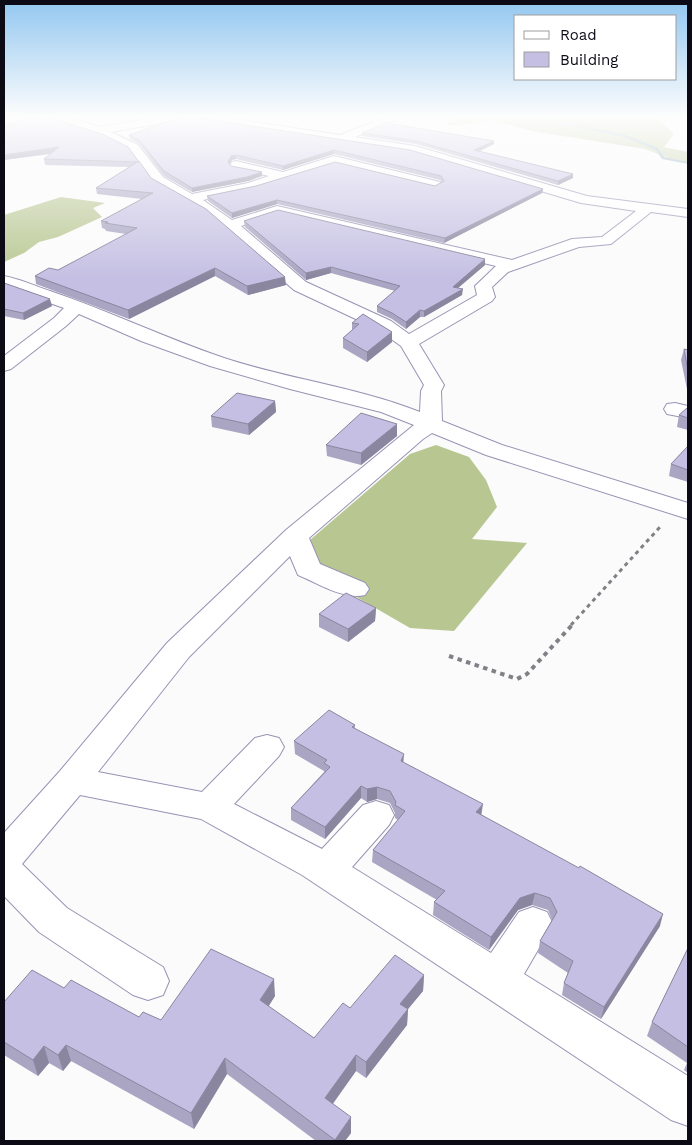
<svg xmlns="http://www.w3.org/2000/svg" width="692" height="1145" viewBox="0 0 692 1145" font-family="'Work Sans',sans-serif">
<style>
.forest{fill:#b8c792}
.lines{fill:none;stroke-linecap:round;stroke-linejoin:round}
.stream{fill:#82a2b6;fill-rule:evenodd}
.minor-casing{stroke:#9893b4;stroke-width:2}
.path-far1{stroke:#828086;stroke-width:3;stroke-dasharray:4 4;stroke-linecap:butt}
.path{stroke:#828086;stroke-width:4;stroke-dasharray:4.5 4.5;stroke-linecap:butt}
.minor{fill:#fff;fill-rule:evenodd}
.wall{fill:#a9a5c3}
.shaded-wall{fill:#8a869f}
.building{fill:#c5c0e3;stroke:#8a869f}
</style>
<rect width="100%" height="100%" fill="#fbfbfb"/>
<!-- forest -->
<path class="forest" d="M454 118H658L674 134 664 147 688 152V163L679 162 645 149 532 131 491 120 460 125H445Z
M61 197 105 203 93 208 102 217 58 237 39 242 24 253 4 262V215Z
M436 445 469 457 486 480 497 507 472 539 527 543 454 631 410 628 289 558 410 454Z"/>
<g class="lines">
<!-- stream -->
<path class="stream" d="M536 118H543L626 135 658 148 664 157 688 162V164L662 159 656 150 624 137Z"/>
<defs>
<path id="minor" d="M4 118H33L28 121 4 124Z
M56 118H71L100 127 154 118H177L172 121 111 132 138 145 163 177 192 194 248 183 269 176 232 168 230 165 232 162 236 161 283 172 334 156 440 182 442 185 435 189 335 164 256 189 203 200 232 220 277 206 512 260 572 239 602 237 636 211 581 203 410 152 206 121 201 118H227L340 135 383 118H397L396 120 355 137 415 146 587 196 688 209V217L651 212 611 244 579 247 508 272 492 287 495 297 492 301 419 344 444 385 441 391 442 421 502 445 688 503V519L486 455 432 433 423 439 309 538 320 564 365 583 369 589 365 595C343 600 318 583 298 575L290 556 189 657 98 772 202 792 255 738 267 735 279 738 284 747 279 756 234 804 322 849 363 805 376 801 389 805 394 815 389 825 352 867 491 953 519 912 533 907 547 912 553 924 524 974 688 1076V1126L671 1120 302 875 201 819 80 795 22 864 67 908 163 967 169 981 163 995 148 1000 133 995 39 932 4 896V833L60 771 167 643 286 530 414 425 381 412 290 389 210 366 141 341 79 314 66 326 11 369 4 371V356L54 318 64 308 4 287V276C20 279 35 286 50 291 109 311 165 338 224 358 288 379 357 387 420 412L421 391 424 385 401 346 377 329 294 290 208 215 153 183 130 151 95 133 57 120ZM278 214 496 266 475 286 477 295 409 334 391 321 306 282 241 226Z
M675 403 688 406V418L667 414 664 409 667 404Z"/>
</defs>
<!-- minor casing -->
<use href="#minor" class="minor-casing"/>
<!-- path-far1 -->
<path class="path-far1" d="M571 625 660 527"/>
<!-- path -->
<path class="path" d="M449 656 517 679 527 674 573 624"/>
<!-- minor -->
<use href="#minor" class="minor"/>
</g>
<!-- wall -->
<path class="wall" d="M205 119 543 189 542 193 444 243 277 204 232 218 208 201 207 196 435 186 442 182 440 180 334 154 283 170 236 159 232 160 230 164 231 166 262 176 248 181 192 192 164 176 139 144 130 139 129 135Z
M4 126 128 147 151 178 286 285 248 295 215 276 129 319 36 284 35 276 58 270 126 234 106 231 105 229 102 228 101 221 142 199 97 194 96 188 129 167 45 165 44 159 51 154 4 160Z
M362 133 494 141V144L479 151 573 178 558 185 416 144 362 136Z
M244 221 485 265 458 288 462 295 424 317H420L406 329 392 319 377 312V306L395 291 331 273 306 280 245 227Z
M4 283 52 306 24 320 4 316Z
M352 323 392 332V342L367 362 343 348V338L352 330Z
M684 349 688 350V394L681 360Z
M275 401 276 412 249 435 212 427 211 416Z
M688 408V430L677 427 679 415Z
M397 436 361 465 327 456 326 445Z
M688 446V482L669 476 671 464Z
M376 608 375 621 348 642 319 627V614Z
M355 725V729L403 763 482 815 660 926 601 1019 562 995 564 983 568 973 538 953 540 941 552 920 548 910 532 905 518 910 489 950 433 915 434 902 437 900 372 862 373 850 398 820 395 818V813L390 803 377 799 367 802 361 798 325 839 291 820V808L324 772V771L295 754 294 741Z
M688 948V1073L684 1070 687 1063 647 1036 652 1022Z
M424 975 423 991 408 1009 407 1025 366 1078 356 1071 333 1104 351 1133 345 1141H316L227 1074 194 1129 71 1061 63 1071 49 1063 38 1076 4 1055V1002L64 988 139 1017 161 1020 275 996 268 1006 314 1038 350 1008Z"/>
<!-- shaded-wall -->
<path class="shaded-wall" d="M494 141V144L474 154V150Z
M59 147 60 152 4 160V155Z
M334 150V154L283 170V166Z
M236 155V159L232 160 228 166V162L231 156Z
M262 172V176L248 181 192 192V188Z
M573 174V178L558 185V181Z
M543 189 542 193 444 243 445 238Z
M277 200V204L232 218V213Z
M485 259V265L452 293 453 287Z
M331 267V273L306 280V273Z
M215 268V276L129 319 128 310Z
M285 277 286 285 248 295 247 286Z
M463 289 462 295 424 317V311Z
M50 299 52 306 24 320 23 313Z
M420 310V317L406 329V322Z
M392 332V342L367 362V352Z
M275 401 276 412 249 435 248 424Z
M397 424V436L361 465V453Z
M376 608 375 621 348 642V629Z
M404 754 403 767 401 761Z
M361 786V798L325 839V827Z
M377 787V799L367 802V789Z
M483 804 481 817 476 812Z
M535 893 532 905 518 910 489 950 491 937 520 898Z
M663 914 660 926 601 1019 604 1007Z
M424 975 423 991 408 1009 407 1025 366 1078V1062L400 1004Z
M274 979 275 996 262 1017 260 1000Z
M66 1045 71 1061 63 1071 58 1055Z
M44 1046 49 1063 38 1076 33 1060Z
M356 1055V1071L325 1114V1098Z
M225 1058 227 1074 194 1129 191 1113Z
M351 1117V1133L345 1141H335V1140Z"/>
<!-- building -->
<path class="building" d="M29 118H51L102 134 128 147 139 162 44 159 59 147 4 155V126Z
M179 118H204L205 119 410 150 543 189 445 238 277 200 232 213 207 196 256 186 335 162 435 186 444 181 441 176 334 150 283 166 236 155 231 156 228 162 231 166 262 172 247 177 192 188 164 171 139 140 129 135Z
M386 123 494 141 474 150 573 174 558 181 416 141 362 133Z
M139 161 151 178 206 209 285 277 247 286 215 268 128 310 35 276 49 268 58 270 137 228 105 223 108 222 101 221 153 193 96 188Z
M278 210 485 259 453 287 463 289 424 311 420 310 406 322 392 313 377 306 400 286 331 267 306 273 244 221Z
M4 283 50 299 23 313 4 309Z
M363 314 392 332 367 352 343 338 359 324 352 323Z
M684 349 688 350V371Z
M237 393 275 401 248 424 211 416Z
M687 408H688V418L679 415Z
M361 413 397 424 361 453 326 445Z
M688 446V470L671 464Z
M346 593 376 608 348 629 319 614Z
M329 710 355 725 352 727 404 754 401 761 483 804 476 812 579 868 580 866 663 914 604 1007 564 983 573 961 540 941 557 912 550 898 535 893 520 898 491 937 434 902 445 891 373 850 405 811 395 805 396 802 390 791 377 787 367 789 361 786 325 827 291 808 330 767 324 763 327 760 294 741Z
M688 948V1047L652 1022Z
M211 949 274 979 260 1000 314 1038 343 1003 350 1008 395 955 424 975 400 1004 408 1009 366 1062 356 1055 325 1098 351 1117 335 1140 225 1058 191 1113 66 1045 58 1055 44 1046 33 1060 4 1042V1002L32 970 64 988 71 980 139 1017 143 1012 161 1020Z"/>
<!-- sky -->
<linearGradient id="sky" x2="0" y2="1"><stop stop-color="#93c7f0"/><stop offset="0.42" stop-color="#fdfdfd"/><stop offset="1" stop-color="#fdfdfd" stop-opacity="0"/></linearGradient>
<rect width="692" height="278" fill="url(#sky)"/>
<!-- border -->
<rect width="692" height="1145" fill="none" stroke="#0c0a15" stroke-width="10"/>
<!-- legend -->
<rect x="514" y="15" width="162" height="65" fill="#ffffff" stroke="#9e9da1"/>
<rect x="524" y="31" width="25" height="8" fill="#ffffff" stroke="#9e9da1"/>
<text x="560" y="40" font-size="15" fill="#0c0a15">Road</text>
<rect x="524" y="52" width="25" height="15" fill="#c5c0e3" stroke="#9e9da1"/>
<text x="560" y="65" font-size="15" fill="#0c0a15">Building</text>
</svg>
